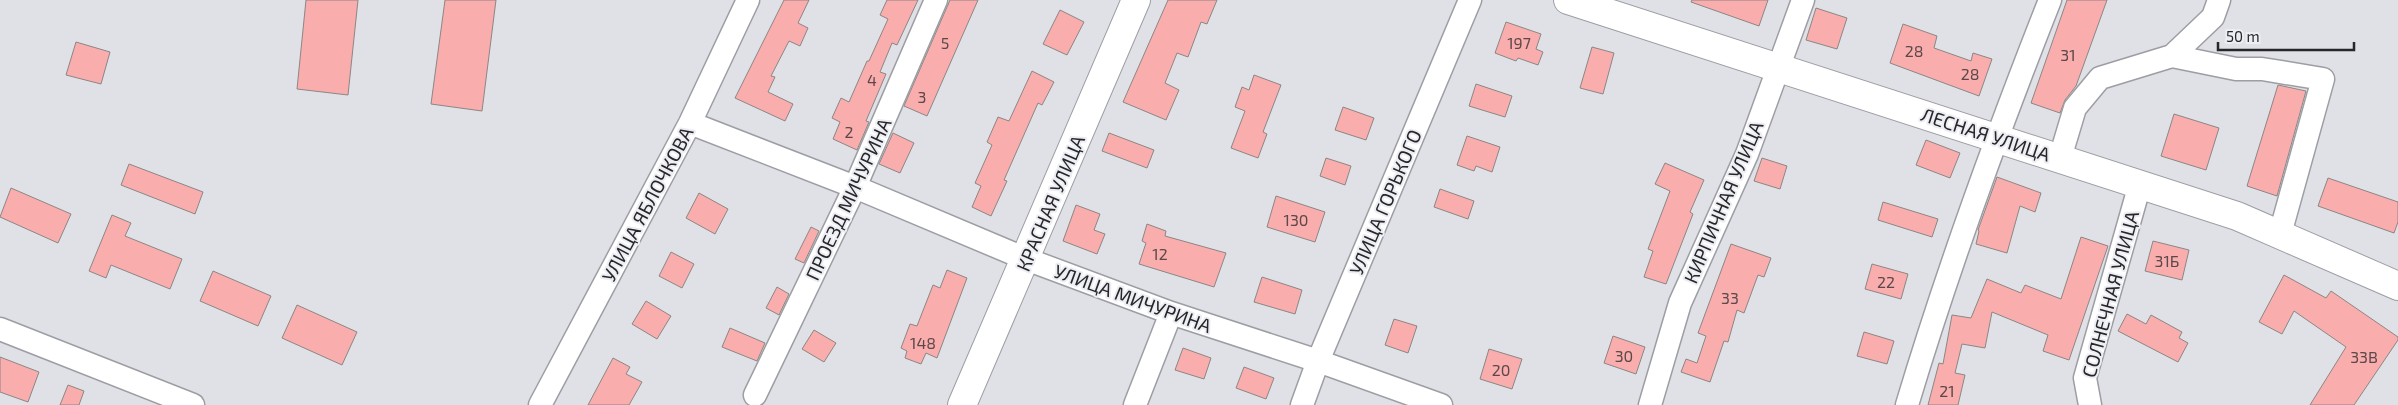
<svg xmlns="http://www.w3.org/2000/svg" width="2398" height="405" viewBox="0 0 2398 405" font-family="'Exo 2',sans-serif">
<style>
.building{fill:#f9adac;stroke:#8c8685}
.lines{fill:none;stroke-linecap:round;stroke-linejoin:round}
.minor-casing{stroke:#9d9ea4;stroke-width:25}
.tertiary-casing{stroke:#9d9ea4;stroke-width:30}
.secondary-casing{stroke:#9d9ea4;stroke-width:30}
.minor{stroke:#fff;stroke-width:22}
.tertiary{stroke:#fff;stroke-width:28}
.secondary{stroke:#fff;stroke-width:28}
.labels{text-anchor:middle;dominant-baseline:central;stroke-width:4;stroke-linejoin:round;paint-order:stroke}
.number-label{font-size:16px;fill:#5c484a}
.street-label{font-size:19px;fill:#272729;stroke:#edeef4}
</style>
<rect width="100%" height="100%" fill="#dfe1e6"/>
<!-- building -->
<path class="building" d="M306 0H358L348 95 297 89Z
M445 0H496L482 111 431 104Z
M784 0H809L798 23 808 28 800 46 789 41 771 76 775 77 768 92 793 104 785 121 735 98Z
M887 0H918L897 45 892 43 880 72 886 74 866 121 869 122 857 150 833 139 840 122 832 118 841 98 849 102 867 61H869L888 19 880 15Z
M950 0H978L927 116 904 106Z
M1168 0H1217L1207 24 1201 22 1188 57 1177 53 1165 83 1179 90 1166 120 1123 102Z
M1692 0H1768L1759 26 1691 2Z
M2067 0H2107L2076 86 2065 100 2060 113 2031 103Z
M1816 8 1847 18 1837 49 1806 40Z
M1060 10 1084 22 1067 55 1043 44Z
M1506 22 1541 34 1536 49 1543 52 1538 65 1518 58 1516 61 1495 53Z
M1903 24 1937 36 1934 48 1971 61 1973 53 1992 59 1979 96 1890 63Z
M76 42 110 52 101 84 66 75Z
M1592 47 1614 53 1603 94 1580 88Z
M1032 71 1054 82 1042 105 1038 103 1004 180 1007 181 991 216 972 207 981 186 975 183 992 145 987 142 998 117 1009 121Z
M1254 75 1281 85 1263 132 1267 134 1258 158 1231 148 1245 111 1235 107 1242 87 1249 90Z
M1476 84 1512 96 1505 117 1469 106Z
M2278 85 2306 91 2277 196 2247 186Z
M1343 107 1374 118 1366 140 1335 130Z
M2174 114 2219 128 2206 170 2161 156Z
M893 133 914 143 900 173 879 164Z
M1109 133 1154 150 1147 168 1102 151Z
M1467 136 1500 147 1492 172 1476 166 1474 171 1457 165Z
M1926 140 1960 153 1950 178 1916 165Z
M1326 158 1351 166 1345 185 1320 176Z
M1762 158 1787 166 1780 189 1754 181Z
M1665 163 1704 180 1690 212 1693 214 1666 284 1644 277 1653 251 1648 249 1670 191 1655 184Z
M129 164 203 192 195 214 121 185Z
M1997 177 2041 193 2035 212 2020 206 2007 253 1976 244 1979 231 1978 230Z
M2328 178 2398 202V222L2394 233 2318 206Z
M11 188 71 214 58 243 0 217Z
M1440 189 1474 201 1468 219 1434 207Z
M699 193 728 209 715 234 686 218Z
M1276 196 1325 212 1315 242 1267 227Z
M1883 202 1938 219 1932 237 1878 220Z
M1076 205 1100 214 1094 230 1105 234 1097 254 1063 241Z
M112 215 131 223 125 236 182 259 170 289 111 265 106 278 89 271Z
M1147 224 1166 231 1165 236 1226 253 1214 287 1139 264 1146 243 1142 241Z
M811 227 819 231 804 263 795 259Z
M2081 237 2108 246 2069 360 2043 351 2048 335 1992 312 1985 348 1962 344 1955 373 1965 375 1958 405H1928L1939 363 1943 364 1952 315 1971 318 1987 279 2021 293 2025 285 2061 299Z
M2153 241 2189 250 2182 280 2145 271Z
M1731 244 1771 258 1764 277 1758 275 1744 313 1737 310 1728 342 1724 341 1710 382 1681 372 1686 359 1697 363 1706 336 1698 333Z
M671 252 694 264 682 288 659 276Z
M1872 264 1908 274 1901 299 1865 289Z
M947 270 967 278 937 358 926 353 921 364 905 358 907 351 901 348 910 324 917 326 933 285 940 288Z
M213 271 271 296 258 326 200 301Z
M2284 275 2326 298 2331 291 2398 337V340L2354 405H2310L2346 347 2294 311 2282 334 2259 322Z
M1262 277 1302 290 1295 314 1254 302Z
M777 287 789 294 779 315 766 308Z
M646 301 671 316 657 339 632 324Z
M297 305 357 332 342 365 282 338Z
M2127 314 2146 324 2151 315 2182 332 2179 338 2188 343 2178 362 2118 331Z
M1394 319 1417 326 1408 353 1385 345Z
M730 328 765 343 757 361 722 347Z
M814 330 836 343 824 362 802 349Z
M1864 332 1894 341 1887 364 1857 356Z
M1613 336 1645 347 1636 374 1604 363Z
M1183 348 1211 358 1204 379 1175 370Z
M1489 349 1522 359 1512 389 1480 379Z
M0 357 39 372 28 402 0 392Z
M613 358 630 367 626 374 642 382 629 405H588Z
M1244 367 1274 378 1266 399 1236 388Z
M68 385 84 391 79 405H60Z"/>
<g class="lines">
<defs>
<path id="minor" d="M2172 56 2213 17 2219 0
M690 123 855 187 1026 259 1171 313 1318 361 1441 405
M2060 158 2075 108 2100 78 2172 56 2236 69H2262L2323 79 2280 234
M0 329 193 405
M755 395 855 187 936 0
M540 405 690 123 748 0
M1135 405 1171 313
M1302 405 1318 361 1470 0
M1650 405 1680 303 1747 154 1803 0
M1907 405C1948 268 1997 134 2050 0
M2090 405 2085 378 2140 184"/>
<path id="tertiary" d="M1568 0 2237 216 2398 286"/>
<path id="secondary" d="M962 405 1136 0"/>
</defs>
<!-- minor casing -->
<use href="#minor" class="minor-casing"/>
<!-- tertiary casing -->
<use href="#tertiary" class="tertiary-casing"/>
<!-- secondary casing -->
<use href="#secondary" class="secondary-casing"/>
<!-- minor -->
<use href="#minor" class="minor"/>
<!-- tertiary -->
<use href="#tertiary" class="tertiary"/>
<!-- secondary -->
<use href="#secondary" class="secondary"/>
</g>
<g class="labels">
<!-- number labels -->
<g class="number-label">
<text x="945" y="42">5</text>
<text x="1519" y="42">197</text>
<text x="1914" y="50">28</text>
<text x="2068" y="54">31</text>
<text x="1970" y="73">28</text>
<text x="872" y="79">4</text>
<text x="922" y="96">3</text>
<text x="849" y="131">2</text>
<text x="1296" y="219">130</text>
<text x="1160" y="253">12</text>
<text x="2167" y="260">31Б</text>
<text x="1886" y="281">22</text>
<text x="1730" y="297">33</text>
<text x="923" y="342">148</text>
<text x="1624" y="355">30</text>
<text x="2364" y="356">33В</text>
<text x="1501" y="369">20</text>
<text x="1947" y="390">21</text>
</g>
<!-- street labels -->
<g class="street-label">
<text transform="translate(1986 134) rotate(18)">ЛЕСНАЯ УЛИЦА</text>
<text transform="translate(848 199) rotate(-65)">ПРОЕЗД МИЧУРИНА</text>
<text transform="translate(1385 202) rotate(-67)">УЛИЦА ГОРЬКОГО</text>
<text transform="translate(1723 202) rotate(-67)">КИРПИЧНАЯ УЛИЦА</text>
<text transform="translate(1050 203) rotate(-67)">КРАСНАЯ УЛИЦА</text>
<text transform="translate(647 204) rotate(-62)">УЛИЦА ЯБЛОЧКОВА</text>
<text transform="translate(2110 294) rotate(-75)">СОЛНЕЧНАЯ УЛИЦА</text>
<text transform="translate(1133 298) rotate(20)">УЛИЦА МИЧУРИНА</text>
</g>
</g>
<!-- scale -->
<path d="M2218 42v8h136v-8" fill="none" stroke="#272729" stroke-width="2.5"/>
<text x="2226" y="42" font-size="15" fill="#272729" stroke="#edeef4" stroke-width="4" paint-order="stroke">50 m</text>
</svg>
